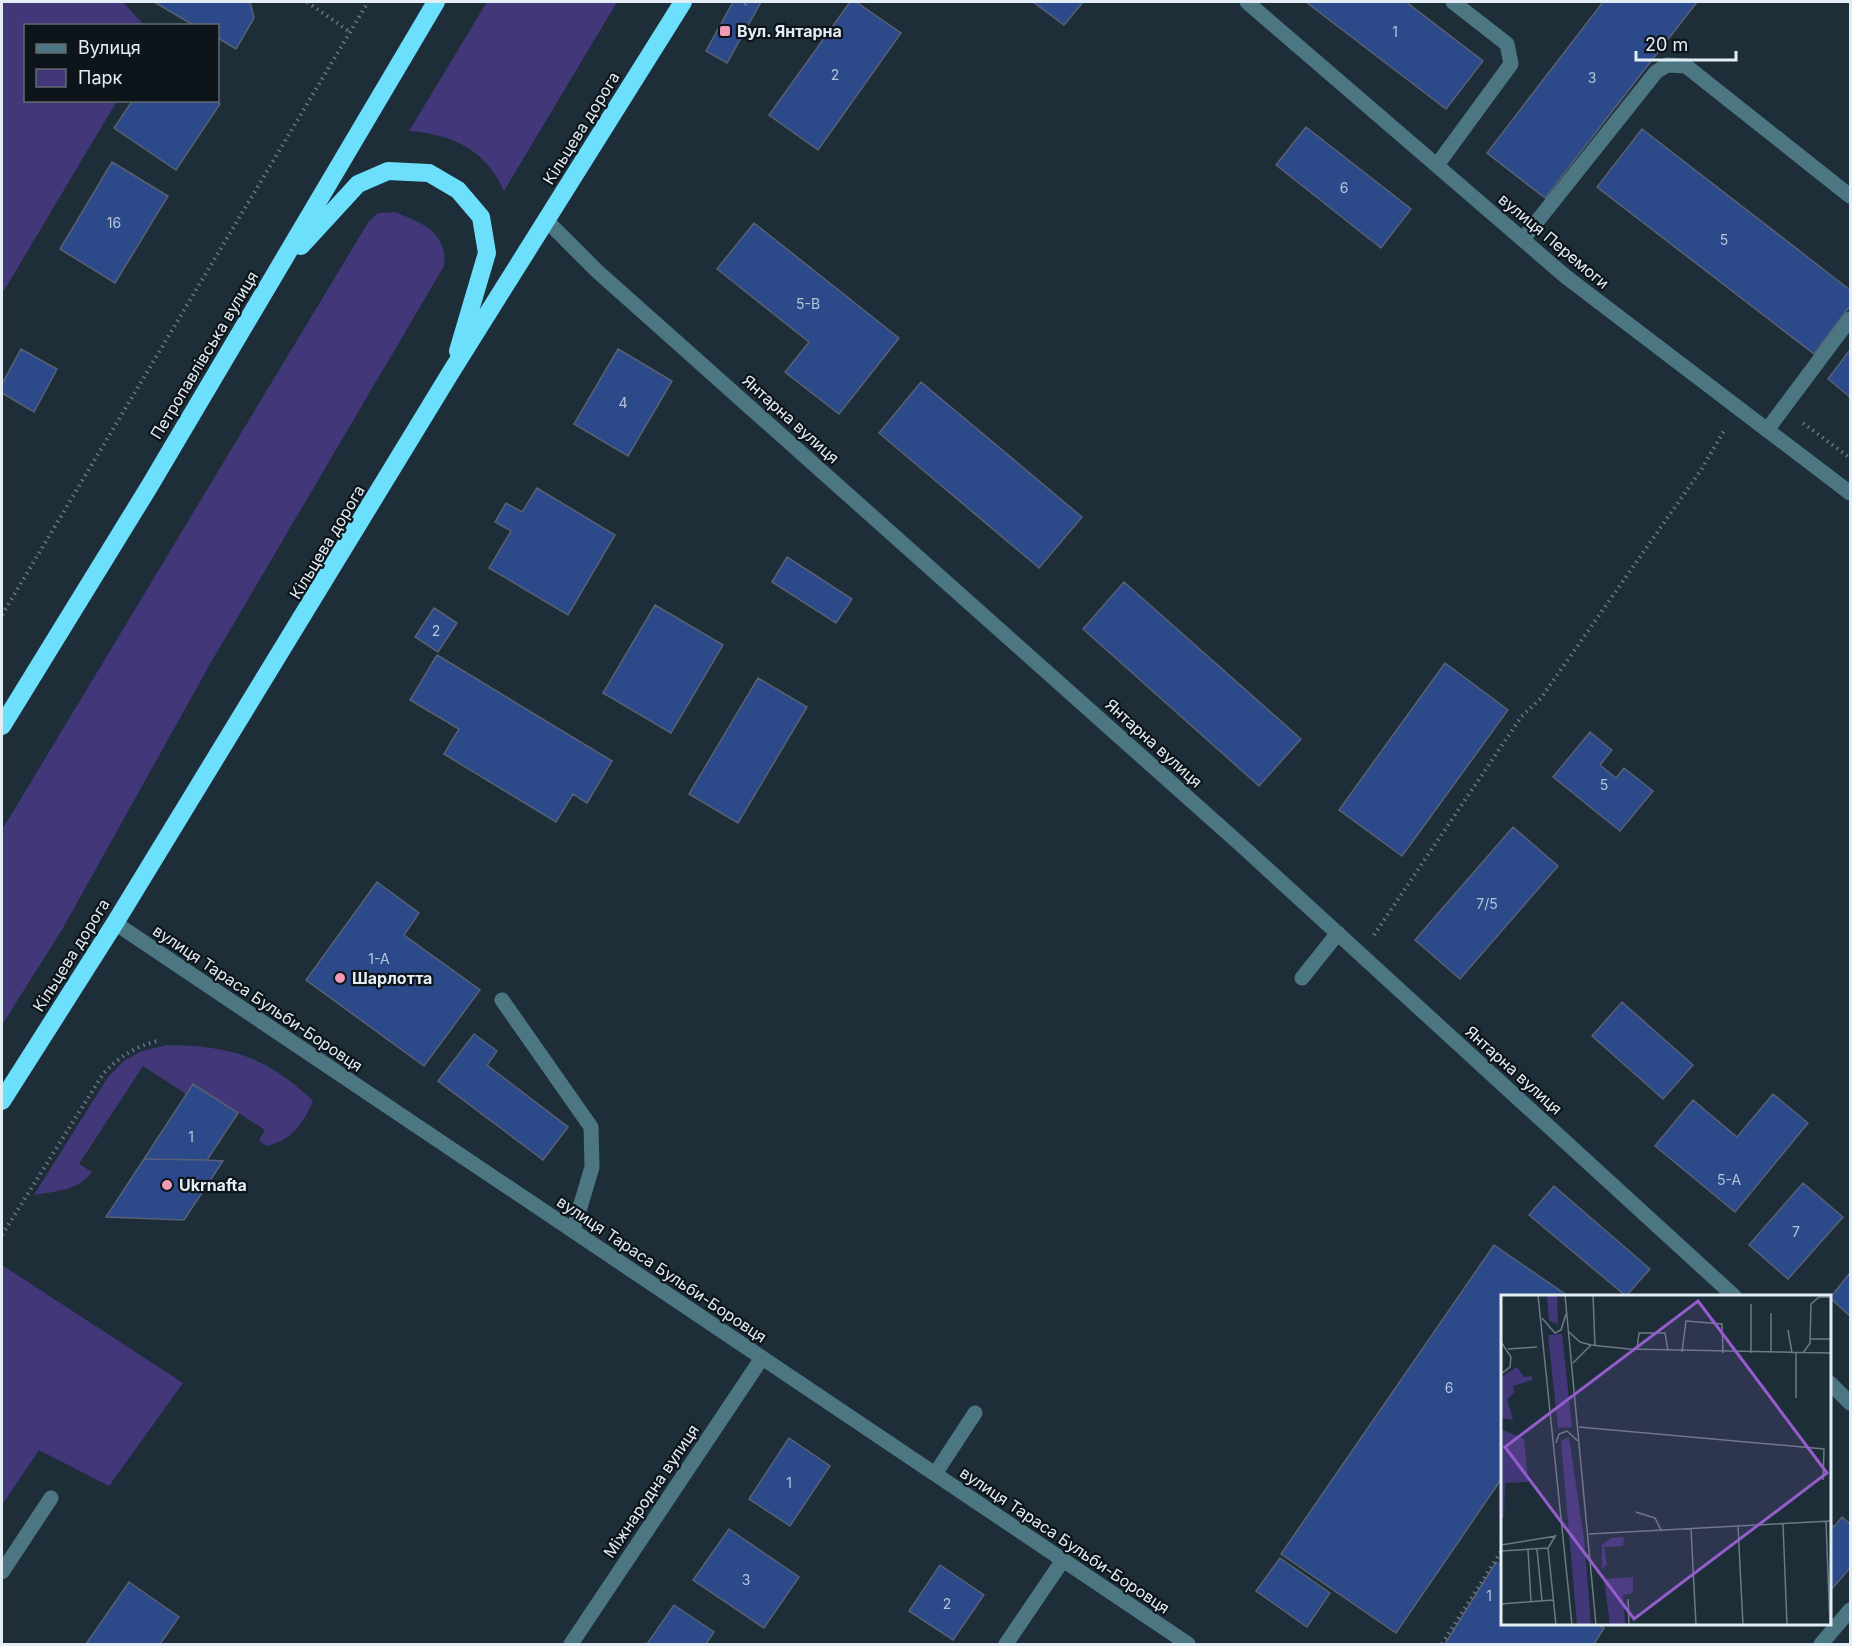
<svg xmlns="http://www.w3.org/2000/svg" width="1852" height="1646" viewBox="0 0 1852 1646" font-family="Inter,sans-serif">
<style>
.green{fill:#423879}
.building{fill:#2c4a89;stroke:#586173;stroke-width:1.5}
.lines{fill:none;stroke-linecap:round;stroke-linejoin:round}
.path{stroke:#697781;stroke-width:4;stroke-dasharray:1.5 4.5;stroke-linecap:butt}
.minor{stroke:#4c7682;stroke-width:15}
.highway{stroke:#6cdffc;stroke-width:18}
.poi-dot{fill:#f09ab7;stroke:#0e151a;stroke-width:2}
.labels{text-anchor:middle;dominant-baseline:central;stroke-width:4.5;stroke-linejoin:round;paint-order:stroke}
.number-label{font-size:14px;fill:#b5c4da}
.poi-label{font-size:16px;font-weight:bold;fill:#e3edf5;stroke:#0e151a;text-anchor:start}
.street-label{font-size:16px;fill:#e3edf5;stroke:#0e151a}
.inset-road{fill:none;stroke:#6c7a84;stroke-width:1.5}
.view{fill:#955ccc;fill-opacity:0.15;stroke:#955ccc;stroke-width:3}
.inset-edge{fill:none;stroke:#e3edf5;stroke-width:3}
</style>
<rect width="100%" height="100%" fill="#1d2e39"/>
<!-- green -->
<path class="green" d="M2 2H123L144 25 26 26V100L117 101 2 294Z
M487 2H617L504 191C486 150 452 134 409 131Z
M395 212C422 223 448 232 444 266L210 664 63 928 2 1025V830L369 221 378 213Z
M167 1045C232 1046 265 1056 313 1101 303 1124 291 1141 266 1146L259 1140 265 1130 194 1084 186 1094 143 1066 79 1164 92 1172C78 1191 56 1191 34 1195L108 1077 124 1061 142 1051Z
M2 1265 183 1383 109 1486 39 1450 2 1505Z"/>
<!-- building -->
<path class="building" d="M154 2H250L254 18 236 49 218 38V26H195Z
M733 2H761L727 63 706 51Z
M850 2H856L901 33 818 150 769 115Z
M1033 2H1083L1064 25Z
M1306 2H1406L1483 61 1446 109Z
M1603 2H1697L1545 198 1487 153Z
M133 100H215L220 104 176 170 114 128Z
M1306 127 1411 209 1381 248 1276 165Z
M1642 129 1850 290V306L1814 354 1597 187Z
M112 162 168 196 115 283 60 249Z
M754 223 899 338 839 414 785 372 809 342 717 269Z
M21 349 57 369 34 412 2 393V384Z
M618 349 672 381 628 456 574 424Z
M1850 350V397L1828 379Z
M921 382 1082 517 1039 568 879 433Z
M537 488 615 535 568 615 489 568 511 531 495 522 506 503 522 512Z
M787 557 852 599 836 623 772 582Z
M1124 582 1301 739 1259 786 1083 629Z
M655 605 723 645 671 733 603 693Z
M434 608 457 623 438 652 415 637Z
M437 655 612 761 587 803 573 794 556 822 444 754 459 729 410 700Z
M1445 663 1508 710 1402 856 1339 810Z
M758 678 807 707 738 823 689 794Z
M1590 732 1612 750 1600 765 1616 778 1624 768 1653 791 1620 831 1553 777Z
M1513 827 1558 866 1460 979 1415 940Z
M377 882 419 913 404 935 480 990 424 1066 306 980Z
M1622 1002 1693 1065 1663 1099 1592 1036Z
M474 1034 497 1051 487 1065 568 1127 543 1160 438 1081Z
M193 1084 238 1113 207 1160 144 1159Z
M1773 1094 1808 1123 1735 1212 1655 1146 1693 1100 1737 1137Z
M144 1159 207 1160 223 1161 184 1220 106 1217Z
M1803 1183 1843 1217 1788 1279 1749 1245Z
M1554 1186 1650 1269 1626 1296 1529 1215Z
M1494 1245 1568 1296H1502V1478L1396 1633 1281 1554Z
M1850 1273V1316L1830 1298Z
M789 1438 830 1466 790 1526 749 1499Z
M1842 1517 1850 1524V1568L1830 1591V1523L1834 1527Z
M729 1529 799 1577 764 1628 693 1580Z
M1280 1558 1330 1593 1307 1627 1256 1591Z
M1496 1562 1502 1566V1624H1596L1604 1628 1594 1644H1445Z
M940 1565 984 1595 953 1640 909 1611Z
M129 1582 179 1617 160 1644H86Z
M674 1605 714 1632 706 1644H647Z"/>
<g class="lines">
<!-- path -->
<path class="path" d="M307 2 350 32
M745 5 747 2
M1803 423 1850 458
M2 615 368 2
M1374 935 1521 717 1541 698 1701 470 1725 429
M2 1235 103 1074C119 1057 134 1047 157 1041
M1442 1644 1502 1550"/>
<!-- minor -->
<path class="minor" d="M1247 2 1565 276 1850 493
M1437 165 1511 64 1507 44 1453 2
M546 220 597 271 1241 845 1734 1296
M1523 239 1656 72 1667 65 1686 66 1850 196
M1767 430 1850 319
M115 923 1188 1644
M1302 978 1338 933
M502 1000 591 1127 592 1167 573 1231
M1830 1383 1850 1403
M935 1474 975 1413
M2 1572 51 1498
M571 1644 762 1358
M1006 1644 1063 1560
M1821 1644 1850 1610"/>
<!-- highway -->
<path class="highway" d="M301 246 358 184 388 171 429 173 458 190 481 217 487 253 458 351
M2 726 149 487 436 2
M2 1101 115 923 451 372 683 2"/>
</g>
<!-- markers -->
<g class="poi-dot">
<rect x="719" y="25" width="12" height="12" rx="3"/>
<circle cx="340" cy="978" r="6"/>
<circle cx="167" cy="1185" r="6"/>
</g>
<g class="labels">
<!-- number labels -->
<g class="number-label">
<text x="1395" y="31">1</text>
<text x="835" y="74">2</text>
<text x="1592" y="77">3</text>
<text x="1344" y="187">6</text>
<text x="114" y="222">16</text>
<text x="1724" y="239">5</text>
<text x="808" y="303">5-В</text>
<text x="623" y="402">4</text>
<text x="436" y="630">2</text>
<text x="1604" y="784">5</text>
<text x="1487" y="903">7/5</text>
<text x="379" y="958">1-А</text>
<text x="191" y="1136">1</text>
<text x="1729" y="1179">5-А</text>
<text x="1796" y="1231">7</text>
<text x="1449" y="1387">6</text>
<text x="789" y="1482">1</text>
<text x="746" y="1579">3</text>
<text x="1489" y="1595">1</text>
<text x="947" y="1603">2</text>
</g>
<!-- poi labels -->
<g class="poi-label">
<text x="737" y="31">Вул. Янтарна</text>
<text x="352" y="978">Шарлотта</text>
<text x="179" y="1185">Ukrnafta</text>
</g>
<!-- street labels -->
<g class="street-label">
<text transform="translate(581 128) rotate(-58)">Кільцева дорога</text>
<text transform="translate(1554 241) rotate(40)">вулиця Перемоги</text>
<text transform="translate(204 355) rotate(-59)">Петропавлівська вулиця</text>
<text transform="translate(791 419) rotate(42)">Янтарна вулиця</text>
<text transform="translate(327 542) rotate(-59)">Кільцева дорога</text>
<text transform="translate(1154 743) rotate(42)">Янтарна вулиця</text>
<text transform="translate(71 955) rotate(-58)">Кільцева дорога</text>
<text transform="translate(258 998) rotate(34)">вулиця Тараса Бульби-Боровця</text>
<text transform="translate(1514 1070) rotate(42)">Янтарна вулиця</text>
<text transform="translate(662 1269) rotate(34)">вулиця Тараса Бульби-Боровця</text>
<text transform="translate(651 1491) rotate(-56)">Міжнародна вулиця</text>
<text transform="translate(1065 1540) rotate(34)">вулиця Тараса Бульби-Боровця</text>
</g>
</g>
<!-- overview -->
<g transform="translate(1501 1295)">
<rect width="330" height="330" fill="#1d2e39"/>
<path d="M46 0H56L57 29 48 26ZM61 39 71 132 57 133 47 40ZM16 72 23 82 31 81V85L12 91 13 98 6 104 12 125 0 123V82ZM0 134 23 144 27 187 4 188 3 223H0ZM68 142 83 244 90 330H76L60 146ZM123 242 122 251 103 252 106 269 101 274V250L110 243ZM132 282V298L122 300 124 330H109L103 284Z" fill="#423879"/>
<path class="inset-road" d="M37 0 71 330M64 0 95 330M92 0 94 51M250 9V58M41 23 54 38 60 35 65 19M287 35 291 58M68 37 79 47 90 50 128 54 330 58M309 44H330M0 47 10 62 9 72 0 79M7 54 36 52M136 54 138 38H164L167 56M181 57 185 26 221 29 222 58M270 58V18M295 58V103M302 58 309 48 310 9 318 2H330M72 68 90 50M78 132 323 154 322 185M55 148 58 139 66 136 77 146M135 217 154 223 160 235M325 226 329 330M282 229 286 330M237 231 242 330M190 234 195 330M88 239 330 226M55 240 47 253 55 330M0 250 55 241M36 254 41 306M27 255 30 306M0 256 47 253M127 304 128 330M0 309 52 305"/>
<path class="view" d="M197 6 326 178 133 324 4 152Z"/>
<rect width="330" height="330" class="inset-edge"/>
</g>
<!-- border -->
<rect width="1852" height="1646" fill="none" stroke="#e3edf5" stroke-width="6"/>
<!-- legend -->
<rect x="24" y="24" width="195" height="78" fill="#0e151a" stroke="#636b72" stroke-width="1.5"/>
<rect x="36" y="44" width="30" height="9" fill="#4c7682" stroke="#636b72" stroke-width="1.5"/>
<text x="78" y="54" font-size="18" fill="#e3edf5">Вулиця</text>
<rect x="36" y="69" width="30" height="18" fill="#423879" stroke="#636b72" stroke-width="1.5"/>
<text x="78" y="84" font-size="18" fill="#e3edf5">Парк</text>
<!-- scale -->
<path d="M1636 51v9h100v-9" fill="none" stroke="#e3edf5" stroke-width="3"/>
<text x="1645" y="51" font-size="18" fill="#e3edf5" stroke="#0e151a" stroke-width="4.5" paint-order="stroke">20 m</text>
</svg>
